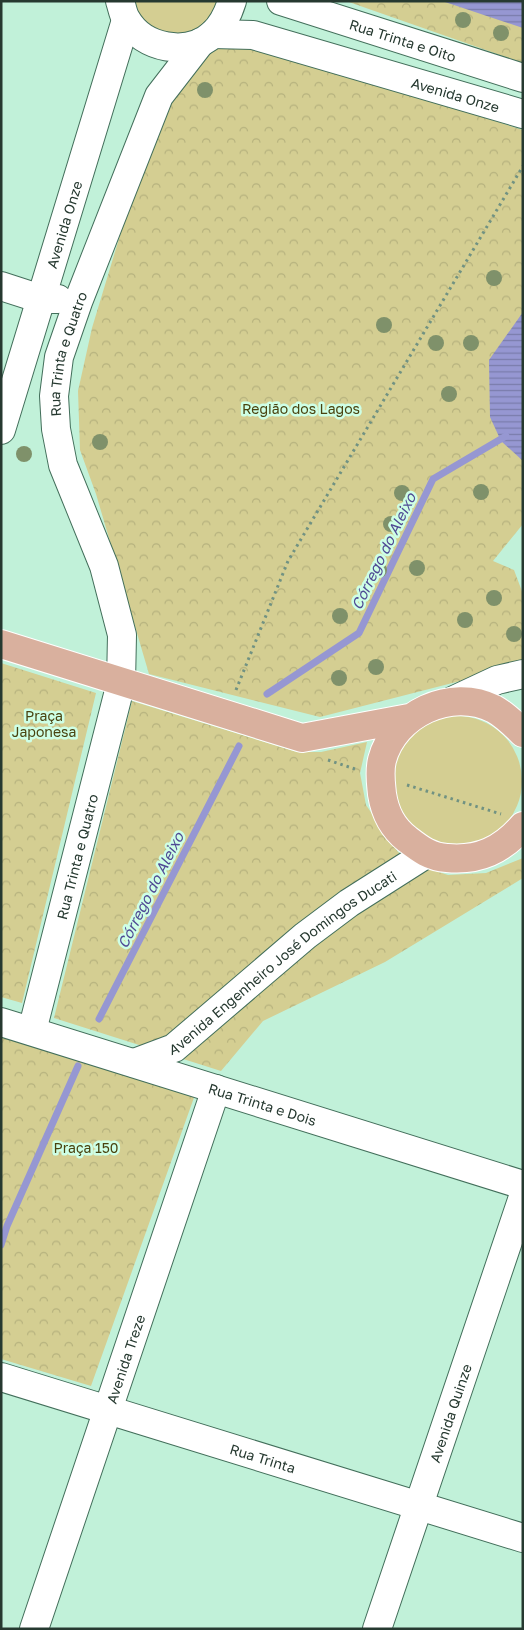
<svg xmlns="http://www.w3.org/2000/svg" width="524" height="1630" viewBox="0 0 524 1630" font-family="'Golos Text',sans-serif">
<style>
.green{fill:#d4ce92}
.park{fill:url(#park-crowns)}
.water{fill:url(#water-rules)}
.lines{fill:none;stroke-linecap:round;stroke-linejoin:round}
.stream{stroke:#9697d2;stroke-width:7}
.minor-casing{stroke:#436f5b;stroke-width:30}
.major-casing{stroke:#fff;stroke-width:30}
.path{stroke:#719282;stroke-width:3;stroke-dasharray:2.5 4;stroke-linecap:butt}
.minor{stroke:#fff;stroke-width:28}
.major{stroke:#d9b09e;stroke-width:28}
.tree{fill:#7f916a}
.labels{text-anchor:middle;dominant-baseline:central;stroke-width:5;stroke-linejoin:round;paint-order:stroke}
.street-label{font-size:14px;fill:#263930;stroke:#ceffe6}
.park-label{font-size:14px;fill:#49430f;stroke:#ceffe6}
.water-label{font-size:15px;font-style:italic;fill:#4f4a94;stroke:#ceffe6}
</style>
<defs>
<pattern id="park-crowns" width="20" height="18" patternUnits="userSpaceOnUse" patternTransform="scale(1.25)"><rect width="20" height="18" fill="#d4ce92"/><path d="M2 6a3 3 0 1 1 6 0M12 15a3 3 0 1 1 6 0" fill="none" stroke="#b6b27e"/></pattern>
<pattern id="water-rules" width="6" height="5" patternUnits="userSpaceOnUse" patternTransform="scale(1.25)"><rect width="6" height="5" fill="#9697d2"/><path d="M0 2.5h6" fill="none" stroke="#7a7cab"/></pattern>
</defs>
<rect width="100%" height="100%" fill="#c1f1d9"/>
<!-- green -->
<path class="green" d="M130 1H220L206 24 194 32 168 36 143 25Z
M392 781a65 65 0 1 1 130 0a65 65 0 1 1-130 0Z"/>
<!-- park -->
<path class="park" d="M346 1H523V63Z
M229 42 252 44 523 130V524L493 561 514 570 523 594V665L320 717 149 674 96 494 80 450 78 391 92 328 160 103 210 50Z
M1 663 96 693 22 1003 1 997Z
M132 701 297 752H321L367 742 360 773 366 805 398 852 420 866 448 875 486 873 523 858V878L385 962 263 1021 221 1071 54 1018Z
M1 1035 196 1092 91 1386 1 1359Z"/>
<!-- water -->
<path class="water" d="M442 1H523V28Z
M523 312V461L501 441 490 417 489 360Z"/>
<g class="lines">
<!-- stream -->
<path class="stream" d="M267 694 359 633 433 479 506 436
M99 1019 239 746
M1 1245 7 1226 78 1066"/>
<defs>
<g id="minor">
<path d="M120 1C122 7 123 14 126 19 143 49 188 57 213 34 223 25 228 14 232 1"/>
<path id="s1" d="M281 1 523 78"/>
<path id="s2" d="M213 34 253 35 523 114"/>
<path d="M1 286 41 299H58"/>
<path id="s3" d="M1 430 126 20"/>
<path d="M452 701 497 680 523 674"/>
<path id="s4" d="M1 1022 523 1185"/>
<path id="s5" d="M32 1031 121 683 122 635 104 566 63 465 56 429 54 396 59 357 78 302 159 96 200 43"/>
<path id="s6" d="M134 1063 174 1048 305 936 349 903 426 854"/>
<path id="s7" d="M1 1377 523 1538"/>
<path id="s8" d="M34 1629 216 1089"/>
<path id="s9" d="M377 1629 523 1197"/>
</g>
<path id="major" d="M1 644 302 738 409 718
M523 733C514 724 505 715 494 709 451 687 394 714 382 760 379 772 381 783 382 794 385 813 392 827 407 839 420 849 430 857 447 858 479 861 502 850 523 826"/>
</defs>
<!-- minor casing -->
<use href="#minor" class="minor-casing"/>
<!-- major casing -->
<use href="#major" class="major-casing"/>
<!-- path -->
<path class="path" d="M236 690 288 561 523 166
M328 760 355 769
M407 785 501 814"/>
<!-- minor -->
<use href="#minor" class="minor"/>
<!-- major -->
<use href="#major" class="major"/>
</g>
<!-- trees -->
<g class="tree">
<circle cx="463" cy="20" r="8"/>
<circle cx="501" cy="33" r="8"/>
<circle cx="205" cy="90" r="8"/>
<circle cx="494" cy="278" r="8"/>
<circle cx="384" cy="325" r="8"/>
<circle cx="436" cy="343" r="8"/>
<circle cx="471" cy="343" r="8"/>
<circle cx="449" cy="394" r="8"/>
<circle cx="100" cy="442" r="8"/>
<circle cx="24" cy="454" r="8"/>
<circle cx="481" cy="492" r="8"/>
<circle cx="402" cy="493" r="8"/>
<circle cx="391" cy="524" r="8"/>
<circle cx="417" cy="568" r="8"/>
<circle cx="379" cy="570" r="8"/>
<circle cx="494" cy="598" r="8"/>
<circle cx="340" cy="616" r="8"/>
<circle cx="465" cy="620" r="8"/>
<circle cx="514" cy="634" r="8"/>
<circle cx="376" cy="667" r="8"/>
<circle cx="339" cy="678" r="8"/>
</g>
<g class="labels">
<!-- street labels -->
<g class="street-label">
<text stroke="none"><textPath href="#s1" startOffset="128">Rua Trinta e Oito</textPath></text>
<text stroke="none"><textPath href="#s2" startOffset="251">Avenida Onze</textPath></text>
<text stroke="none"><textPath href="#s3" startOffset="215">Avenida Onze</textPath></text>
<text stroke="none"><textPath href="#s5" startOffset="701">Rua Trinta e Quatro</textPath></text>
<text stroke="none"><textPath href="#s5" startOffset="180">Rua Trinta e Quatro</textPath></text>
<text stroke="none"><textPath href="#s6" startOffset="181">Avenida Engenheiro José Domingos Ducati</textPath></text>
<text stroke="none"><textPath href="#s4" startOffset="274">Rua Trinta e Dois</textPath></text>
<text stroke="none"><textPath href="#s8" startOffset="285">Avenida Treze</textPath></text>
<text stroke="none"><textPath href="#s9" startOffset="228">Avenida Quinze</textPath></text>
<text stroke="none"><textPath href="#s7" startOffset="274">Rua Trinta</textPath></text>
</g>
<!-- park labels -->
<g class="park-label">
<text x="301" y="408">Região dos Lagos</text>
<text x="44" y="715">Praça<tspan x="44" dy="16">Japonesa</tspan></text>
<text x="86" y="1147">Praça 150</text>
</g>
<!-- water labels -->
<g class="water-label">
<text transform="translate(383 551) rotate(-64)">Córrego do Aleixo</text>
<text transform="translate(150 890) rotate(-63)">Córrego do Aleixo</text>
</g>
</g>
<!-- border -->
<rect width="524" height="1630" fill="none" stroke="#263930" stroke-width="5"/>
</svg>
